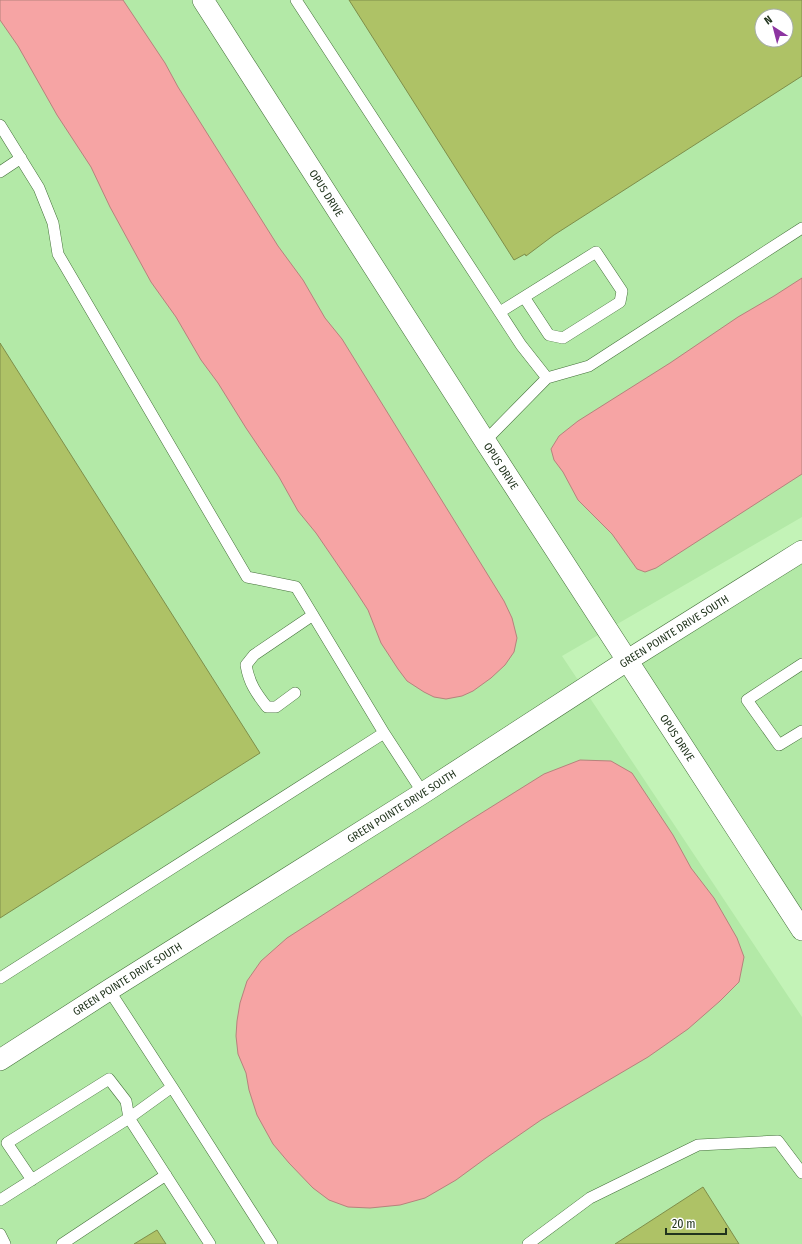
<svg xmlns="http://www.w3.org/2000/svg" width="802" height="1244" viewBox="0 0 802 1244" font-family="'Fira Sans Condensed',sans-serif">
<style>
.built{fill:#b3e9a7;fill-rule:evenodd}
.water{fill:#f6a4a4;stroke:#b6827c}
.building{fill:#aec266;stroke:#7e8e4a;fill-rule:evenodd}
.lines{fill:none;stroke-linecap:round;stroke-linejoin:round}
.service-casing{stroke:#44703a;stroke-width:12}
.minor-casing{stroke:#44703a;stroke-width:22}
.service{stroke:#fff;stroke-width:11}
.minor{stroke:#fff;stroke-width:21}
.labels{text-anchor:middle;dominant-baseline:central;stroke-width:3.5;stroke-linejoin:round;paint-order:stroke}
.street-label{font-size:11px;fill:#21341d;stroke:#fff}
</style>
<rect width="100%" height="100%" fill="#c3f3b7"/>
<!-- built -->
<path class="built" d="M0 0H802V517L562 656 802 1017V1244H0ZM762 16H786V40H762Z
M802 551V930L628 660Z"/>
<!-- water -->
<path class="water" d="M0 0H123L165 63 178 87 278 246 303 280 325 318 342 339 504 601 512 618 517 638 514 652 505 665 491 678 473 691 462 696 446 699 434 697 424 692 407 681 398 669 381 643 368 610 357 593 316 533 298 511 279 477 246 428 218 383 201 360 176 317 151 282 110 207 91 167 57 115 18 46 0 20Z
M802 278V474L656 568 645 572 637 569 612 534 578 500 563 472 554 460 551 449 559 436 578 421 670 363 738 317 774 296Z
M580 760 611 761 632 773 673 835 691 868 714 898 737 938 744 957 739 982 720 1001 688 1029 648 1057 541 1120 486 1158 456 1180 425 1198 400 1205 370 1208 348 1207 329 1200 313 1188 289 1163 273 1144 257 1115 249 1090 246 1073 238 1054 236 1036 237 1021 240 1003 247 981 261 961 287 938 464 824 544 774Z"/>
<!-- building -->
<path class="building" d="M349 0H802V76L554 235 526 256 525 254 514 260ZM762 16H786V40H762Z
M0 343 260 753 0 918Z
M703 1187 739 1244H615Z
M157 1230 166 1244H134Z"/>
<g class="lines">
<defs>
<path id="service" d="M296 0 521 345 547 378 589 366 802 228
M0 125 39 188 53 223 58 254 247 577 296 587 384 733 0 978
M0 172 21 158
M500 312 596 252 622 291 620 302 563 338 549 335 524 297
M485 441 547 378
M802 664 747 700 779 745 802 731
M295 693 276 707H267C256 693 249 683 246 665L254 655 313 615
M384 733 423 793
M172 1087 272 1244
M32 1180 7 1143 109 1079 126 1101 129 1118 210 1244
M0 1200 129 1118 172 1087 109 990
M0 1234 5 1244
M62 1244 166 1175
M528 1244 590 1198 698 1145 778 1141 802 1173"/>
<g id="minor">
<path id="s1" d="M203 0 485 441 802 930"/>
<path id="s2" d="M0 1060 109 990 423 793 628 660 802 551"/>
</g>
</defs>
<!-- service casing -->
<use href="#service" class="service-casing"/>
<!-- minor casing -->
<use href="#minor" class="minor-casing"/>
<!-- service -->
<use href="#service" class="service"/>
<!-- minor -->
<use href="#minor" class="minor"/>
</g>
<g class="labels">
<!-- street labels -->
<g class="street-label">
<text stroke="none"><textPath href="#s1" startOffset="229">OPUS DRIVE</textPath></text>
<text stroke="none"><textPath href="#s1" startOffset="553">OPUS DRIVE</textPath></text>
<text stroke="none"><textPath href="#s2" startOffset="799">GREEN POINTE DRIVE SOUTH</textPath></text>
<text stroke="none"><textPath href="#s1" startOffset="877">OPUS DRIVE</textPath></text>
<text stroke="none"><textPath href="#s2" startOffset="475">GREEN POINTE DRIVE SOUTH</textPath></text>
<text stroke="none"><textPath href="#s2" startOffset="151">GREEN POINTE DRIVE SOUTH</textPath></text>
</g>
</g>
<!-- north arrow -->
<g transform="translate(774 28) rotate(324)"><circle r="19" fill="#ffffff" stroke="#a6aea5"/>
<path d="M0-3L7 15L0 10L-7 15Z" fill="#8d35a1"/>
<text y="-6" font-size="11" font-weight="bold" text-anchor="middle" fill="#21341d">N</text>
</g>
<!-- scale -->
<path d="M666 1228v6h60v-6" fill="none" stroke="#21341d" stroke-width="2"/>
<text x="672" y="1228" font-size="12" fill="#21341d" stroke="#ffffff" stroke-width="3" paint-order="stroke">20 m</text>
</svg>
